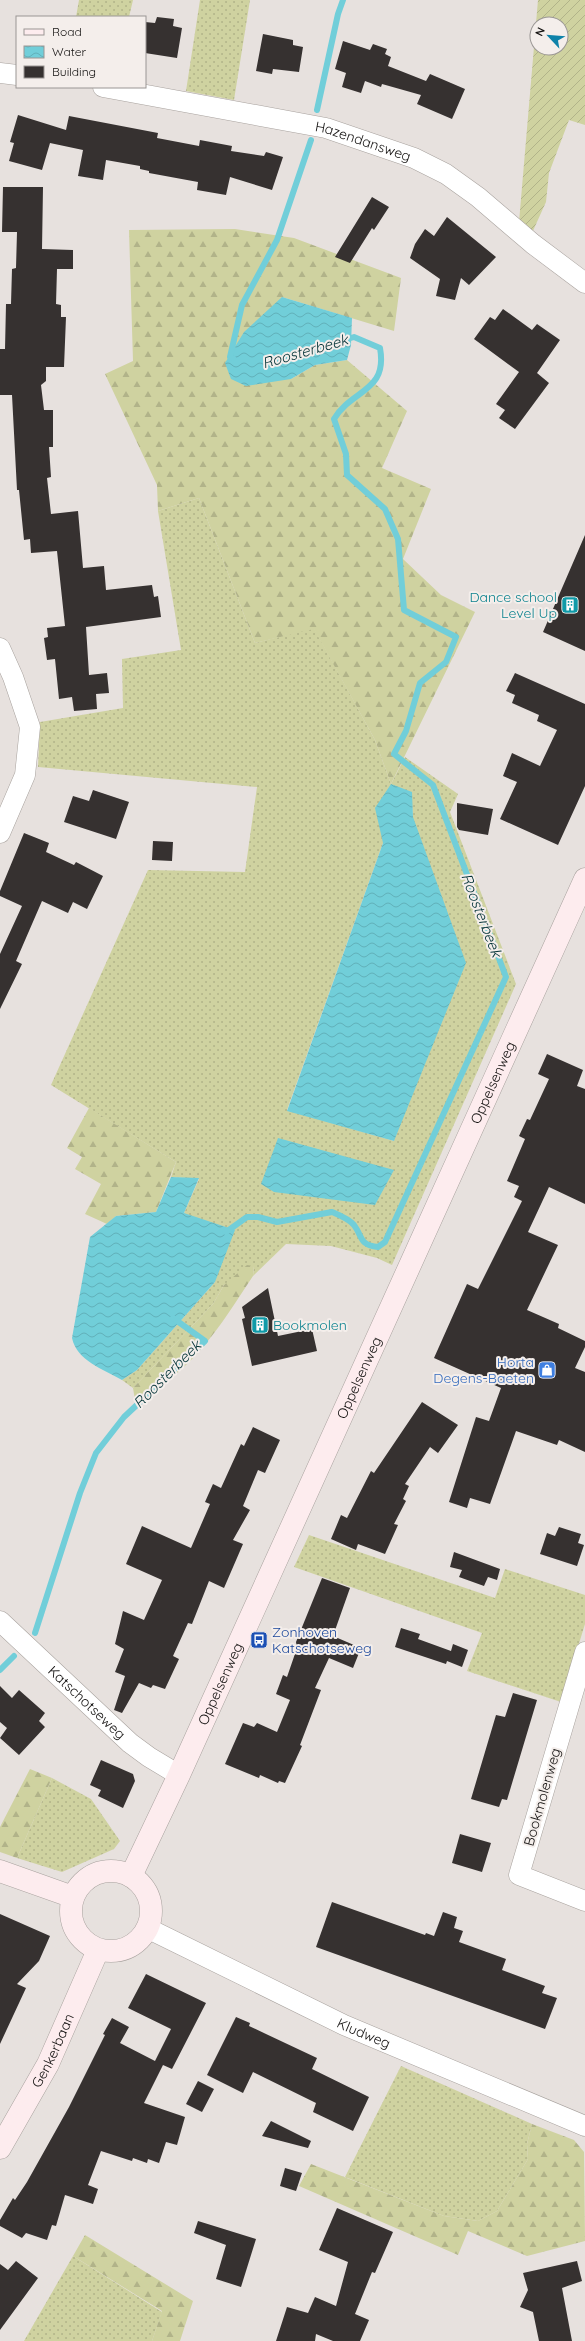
<svg xmlns="http://www.w3.org/2000/svg" width="585" height="2341" viewBox="0 0 585 2341" font-family="Quicksand,sans-serif">
<style>
.grass{fill:url(#grass-dots);fill-rule:evenodd}
.forest{fill:url(#forest-firs)}
.garden{fill:url(#garden-furrows);fill-rule:evenodd}
.water{fill:url(#water-waves)}
.lines{fill:none;stroke-linecap:round;stroke-linejoin:round}
.stream{stroke:#71ced9;stroke-width:6}
.building{fill:#363130}
.street-casing{stroke:#a8a29e;stroke-width:21}
.secondary-casing{stroke:#a8a29e;stroke-width:23}
.street{stroke:#fff;stroke-width:20}
.secondary{stroke:#fdecee;stroke-width:22}
.labels{text-anchor:middle;dominant-baseline:central;stroke-width:4;stroke-linejoin:round;paint-order:stroke}
.street-label{font-size:14px;fill:#141211;stroke:#f4eeeb}
.culture-label{font-size:14px;fill:#0d838f;stroke:#f4eeeb;text-anchor:end}
.shop-label{font-size:14px;fill:#366cbe;stroke:#f4eeeb;text-anchor:end}
.transit-label{font-size:14px;fill:#164399;stroke:#f4eeeb;text-anchor:start}
.water-label{font-size:15px;font-style:italic;fill:#023236;stroke:#f4eeeb}
</style>
<defs>
<pattern id="grass-dots" width="8" height="8" patternUnits="userSpaceOnUse"><rect width="8" height="8" fill="#cfd2a0"/><path d="M2 2h.1M6 6h.1" fill="none" stroke="#b1b389" stroke-width="1.8" stroke-linecap="round"/></pattern>
<pattern id="forest-firs" width="22" height="20" patternUnits="userSpaceOnUse"><rect width="22" height="20" fill="#cfd2a0"/><path d="M5 1l3.5 6h-7zM16 11l3.5 6h-7z" fill="#b1b389"/></pattern>
<pattern id="garden-furrows" width="10" height="10" patternUnits="userSpaceOnUse"><rect width="10" height="10" fill="#cfd2a0"/><path d="M-1 1l2-2M0 10L10 0M9 11l2-2" fill="none" stroke="#b1b389"/></pattern>
<pattern id="water-waves" width="16" height="10" patternUnits="userSpaceOnUse"><rect width="16" height="10" fill="#71ced9"/><path d="M0 5q4-4 8 0t8 0" fill="none" stroke="#61b0b9"/></pattern>
</defs>
<rect width="100%" height="100%" fill="#e7e1de"/>
<!-- grass -->
<path class="grass" d="M79 0H133L129 17H76Z
M200 0H250L234 100 186 91Z
M199 498 255 643 314 628 375 740 391 784 405 757 458 794 450 812 516 984 392 1265 377 1258 331 1246 286 1244 253 1276 254 1266 224 1285 213 1304 133 1388 122 1380 137 1370 215 1282 184 1213 199 1179 171 1177 176 1162 51 1085 148 870 245 872 257 787 38 767 40 722 123 708 122 659 181 650 158 511ZM411 792 413 817 394 1141 287 1110 383 843Z
M309 1535 495 1598 505 1569 585 1595V1624L561 1702 467 1671 482 1633 294 1567Z
M52 1778 91 1799 120 1841 114 1849 62 1872 17 1858Z
M401 2066 532 2124 527 2144 528 2159 497 2211 478 2221 444 2216 345 2177Z
M73 2256 162 2312 152 2341H24Z"/>
<!-- forest -->
<path class="forest" d="M235 229 294 238 401 278 394 331 282 297 291 379 315 365 347 360 407 411 382 468 431 489 403 559 441 595 475 612 391 784 375 740 314 629 255 643 199 498 158 511 157 485 105 374 133 361 129 230Z
M89 1108 176 1162 156 1212 116 1216 107 1224 85 1214 101 1184 75 1169 82 1157 67 1148Z
M247 1265 254 1266 253 1276C220 1326 192 1374 135 1400L133 1388 213 1304 224 1285Z
M30 1769 52 1778 17 1858 0 1852V1827Z
M532 2124 574 2140 584 2152 585 2241 527 2256 468 2231 458 2255 299 2186 311 2164 444 2216 478 2221 497 2211 528 2159 527 2144Z
M85 2235 193 2301 180 2341H152L162 2311 73 2256Z"/>
<!-- garden -->
<path class="garden" d="M538 0H585V125L569 120 549 173 546 202 532 233 519 222ZM537 24H561V48H537Z"/>
<!-- water -->
<path class="water" d="M282 297 352 318 351 345 347 360 315 365 291 379 246 386 231 379 225 363 244 332Z
M391 784 412 792 413 817 466 963 394 1141 287 1111 383 843 375 808Z
M278 1138 394 1170 375 1205 274 1192 261 1184Z
M171 1177 199 1178 184 1213 235 1230 215 1282 137 1370 122 1380C103 1369 77 1361 72 1338L90 1237 116 1216 156 1212Z"/>
<g class="lines">
<!-- stream -->
<path class="stream" d="M317 110 338 14 343 0
M233 358 230 357 242 305 277 240 311 140
M226 1232 247 1217H258L277 1222 332 1212C339 1215 349 1219 354 1225 363 1237 359 1245 378 1247L385 1242 506 977 433 785 394 754 406 731 420 683 446 662 456 637 404 610 398 539 385 509 347 475 346 454 334 419C352 389 388 392 380 348L354 337 344 340
M35 1633 80 1493 96 1453 124 1417 205 1341 173 1318
M0 1670 14 1656"/>
</g>
<!-- building -->
<path class="building" d="M157 17 174 19 173 26 182 28 177 58 145 53V22L155 23Z
M263 34 293 40V45L303 47 299 72 273 69 272 74 256 71Z
M343 41 370 50 373 44 387 49 385 54 391 57 388 66 426 81 430 74 465 89 452 119 417 104 421 95 382 84 381 87 365 81 361 93 342 87 346 73 335 69Z
M18 115 66 130 69 116 158 133 157 138 199 146 200 140 232 146 231 151 264 156 266 152 283 157 272 190 230 177 226 195 197 190 198 182 149 173V171L140 169V166L106 160 103 180 78 176 83 150 50 143 42 170 9 161 14 143 10 142Z
M3 187H43L42 249 73 250V269H57L56 304 61 305V317H66L64 367H46V381L41 385 44 410H53V447H49L51 477 47 478 51 514 78 511 83 568 104 566 106 590 152 585 154 597 158 596 161 617 86 627 89 675 107 673 109 693 96 694 97 709 74 711 72 697 59 699 55 659 47 660 44 638 48 637 47 628 65 626 57 551 31 553 30 539 24 540 19 490H17L12 395H0V349H5L6 304H11L12 269 16 268 17 232H2Z
M372 197 389 207 374 230 372 228 350 263 335 257Z
M447 217 496 257 469 285 461 278 455 300 436 296 440 279 410 258 415 244 425 229 434 236Z
M503 309 532 330 537 324 560 340 537 373 549 383 515 429 499 418 505 410 496 404 519 372 474 339 490 317 495 320Z
M585 535V651L543 632Z
M515 673 585 704V786L558 845 500 819 517 782 503 776 512 753 540 766 557 730 537 721 539 715 512 703 515 695 506 691Z
M93 790 129 802 116 839 64 822 73 796 89 801Z
M457 803 493 809 488 835 459 830 457 827Z
M24 833 49 843 46 852 74 865 76 862 103 876 87 909 73 902 68 913 42 901 16 961 22 964 0 1009V954L22 906 0 896V891Z
M153 841 173 842 172 861 152 860Z
M547 1054 583 1070 577 1086 585 1089V1204L549 1187 528 1232 558 1245 527 1310 559 1324 558 1328 585 1341V1347L575 1368 585 1372V1452L559 1440 557 1445 516 1431 490 1504 470 1498 467 1508 449 1502 476 1417 489 1421 501 1388 434 1358 467 1284 478 1289 522 1201 514 1197 519 1186 507 1181 525 1139 519 1136 527 1119 530 1120 549 1079 538 1074Z
M268 1288 278 1336 312 1329 317 1351 252 1366 242 1319 245 1318 242 1307Z
M422 1402 458 1425 438 1453 430 1447 405 1484 409 1486 403 1499 406 1501 394 1524 398 1525 385 1554 358 1544 356 1550 331 1539 341 1515 347 1518 371 1471 374 1473Z
M253 1427 280 1440 265 1473 258 1470 243 1506 250 1510 233 1540 243 1544 224 1588 209 1581 192 1624 188 1623 173 1656 179 1659 165 1689 153 1685 151 1688 139 1683 122 1713 114 1710 125 1676 115 1672 124 1649 115 1644 123 1611 144 1620 162 1580 126 1564 142 1526 191 1548 210 1504 205 1502 213 1484 221 1488 241 1444 244 1446Z
M559 1527 581 1534 578 1543 584 1545 577 1566 540 1554 547 1533 555 1536Z
M454 1552 500 1569 497 1580 488 1577 484 1586 459 1577 462 1570 450 1567Z
M322 1578 350 1588 333 1636 361 1648 353 1668 329 1658 315 1688 321 1690 300 1745 302 1746 285 1783 279 1781 278 1783 260 1775 259 1778 225 1764 243 1723 254 1727 257 1723 277 1732 290 1700 276 1694 283 1675 287 1677 297 1648 296 1642Z
M401 1628 420 1634 418 1639 451 1651 453 1644 468 1650 462 1667 447 1661 446 1664 395 1647Z
M0 1686 12 1698 19 1690 45 1713 39 1721 45 1727 19 1755 0 1738 7 1728 0 1722Z
M513 1693 537 1700 507 1800 502 1799 499 1807 471 1799 496 1715 505 1717Z
M101 1760 133 1774 135 1781 123 1808 98 1796 101 1790 90 1785Z
M460 1834 491 1843 482 1872 452 1863Z
M332 1902 425 1935 426 1933 434 1936 443 1912 457 1917 454 1928 463 1931 459 1942 506 1959 502 1970 545 1986 542 1993 557 1998 545 2029 316 1947Z
M0 1914 50 1936 39 1961 17 1984 26 1988 0 2044Z
M146 1974 206 2003 172 2069 163 2065 144 2103 185 2117 177 2145 166 2142 159 2163 148 2159 147 2163 133 2158 132 2161 101 2151 88 2185 98 2189 93 2204 65 2195 56 2226 52 2225 47 2240 26 2233 22 2238 0 2226V2220L13 2198 15 2200 27 2182 69 2107 105 2035 103 2034 112 2018 129 2027 120 2043 155 2061 171 2029 128 2008Z
M236 2017 250 2023 249 2026 317 2058 312 2069 369 2097 353 2131 313 2112 316 2103 253 2072 243 2093 207 2075Z
M198 2081 214 2089 202 2112 186 2104Z
M271 2121 311 2141 308 2148 262 2136Z
M285 2168 302 2173 296 2191 280 2186Z
M337 2208 393 2232 375 2273 372 2272 355 2314 369 2320 360 2341H333L316 2334 315 2341H276L287 2307 308 2313 315 2297 336 2306 348 2262 319 2250Z
M198 2221 256 2239 241 2287 216 2279 226 2245 194 2233Z
M16 2261 38 2278 0 2330V2264L8 2270Z
M577 2261 582 2281 562 2288 572 2341H539L533 2312 520 2307 528 2290 523 2273Z"/>
<g class="lines">
<defs>
<g id="street">
<path d="M0 73 17 75"/>
<path id="s1" d="M103 87 326 128 414 158 446 174 478 197 533 244 585 283"/>
<path d="M0 648 13 677 30 727 25 775 0 833"/>
<path id="s2" d="M0 1621 130 1743 149 1757 179 1775"/>
<path d="M585 1652 519 1875 585 1901"/>
<path id="s3" d="M147 1928 344 2025 585 2126"/>
</g>
<g id="secondary">
<path d="M0 1871 73 1897"/>
<circle cx="111" cy="1911" r="40"/>
<path id="s4" d="M131 1876 179 1775 585 879"/>
<path id="s5" d="M0 2148 48 2064 98 1950"/>
</g>
</defs>
<!-- street casing -->
<use href="#street" class="street-casing"/>
<!-- secondary casing -->
<use href="#secondary" class="secondary-casing"/>
<!-- street -->
<use href="#street" class="street"/>
<!-- secondary -->
<use href="#secondary" class="secondary"/>
</g>
<!-- icons -->
<defs>
<symbol id="building-square" viewBox="-11 -11 22 22"><rect x="-9" y="-9" width="18" height="18" rx="4" fill="#0f9aa8" stroke="#f4eeeb"/><path d="M-4-6H4V6H1V3H-1V6H-4ZM-2.5-4.3h1.7v1.8h-1.7ZM.8-4.3h1.7v1.8H.8ZM-2.5-1h1.7V.8h-1.7ZM.8-1h1.7V.8H.8Z" fill="#fff"/></symbol>
<symbol id="shop-square" viewBox="-11 -11 22 22"><rect x="-9" y="-9" width="18" height="18" rx="4" fill="#3f7fe0" stroke="#f4eeeb"/><path d="M-5-2.5h2.3a2.7 3.5 0 0 1 5.4 0H5L5.5 6h-11ZM-1.5-2.5h3a1.5 2.3 0 0 0-3 0Z" fill="#fff"/></symbol>
<symbol id="bus-square" viewBox="-11 -11 22 22"><rect x="-9" y="-9" width="18" height="18" rx="4" fill="#1a4fb4" stroke="#f4eeeb"/><path d="M-5-6H5V4H4V6H2V4H-2V6H-4V4H-5ZM-3.5-4V0h7V-4ZM-3.5 1.2v1.5H-2V1.2ZM2 1.2v1.5H3.5V1.2Z" fill="#fff"/></symbol>
</defs>
<g fill-rule="evenodd">
<use href="#building-square" x="560" y="595" width="20" height="20"/>
<use href="#building-square" x="250" y="1315" width="20" height="20"/>
<use href="#shop-square" x="537" y="1360" width="20" height="20"/>
<use href="#bus-square" x="249" y="1630" width="20" height="20"/>
</g>
<g class="labels">
<!-- street labels -->
<g class="street-label">
<text stroke="none"><textPath href="#s1" startOffset="266">Hazendansweg</textPath></text>
<text stroke="none"><textPath href="#s4" startOffset="872">Oppelsenweg</textPath></text>
<text stroke="none"><textPath href="#s4" startOffset="548">Oppelsenweg</textPath></text>
<text stroke="none"><textPath href="#s4" startOffset="212">Oppelsenweg</textPath></text>
<text stroke="none"><textPath href="#s2" startOffset="119">Katschotseweg</textPath></text>
<text transform="translate(542 1797) rotate(-74)">Bookmolenweg</text>
<text stroke="none"><textPath href="#s3" startOffset="241">Kludweg</textPath></text>
<text stroke="none"><textPath href="#s5" startOffset="111">Genkerbaan</textPath></text>
</g>
<!-- culture labels -->
<g class="culture-label">
<text x="557" y="597">Dance school<tspan x="557" dy="16">Level Up</tspan></text>
<text x="273" y="1325" text-anchor="start">Bookmolen</text>
</g>
<!-- shop labels -->
<g class="shop-label">
<text x="534" y="1362">Horta<tspan x="534" dy="16">Degens-Baeten</tspan></text>
</g>
<!-- transit labels -->
<g class="transit-label">
<text x="272" y="1632">Zonhoven<tspan x="272" dy="16">Katschotseweg</tspan></text>
</g>
<!-- water labels -->
<g class="water-label">
<text transform="translate(305 351) rotate(-16)">Roosterbeek</text>
<text transform="translate(482 915) rotate(69)">Roosterbeek</text>
<text transform="translate(167 1374) rotate(-45)">Roosterbeek</text>
</g>
</g>
<!-- legend -->
<rect x="16" y="16" width="130" height="72" fill="#f4eeeb" stroke="#9a9694"/>
<rect x="24" y="29" width="20" height="6" fill="#fdecee" stroke="#9a9694"/>
<text x="52" y="36" font-size="12" fill="#141211">Road</text>
<rect x="24" y="46" width="20" height="12" fill="url(#water-waves)" stroke="#9a9694"/>
<text x="52" y="56" font-size="12" fill="#141211">Water</text>
<rect x="24" y="66" width="20" height="12" fill="#363130" stroke="#9a9694"/>
<text x="52" y="76" font-size="12" fill="#141211">Building</text>
<!-- north arrow -->
<g transform="translate(549 36) rotate(296)"><circle r="19" fill="#f4eeeb" stroke="#9a9694"/>
<path d="M0-3L7 15L0 10L-7 15Z" fill="#0e82a9"/>
<text y="-6" font-size="11" font-weight="bold" text-anchor="middle" fill="#141211">N</text>
</g>
</svg>
